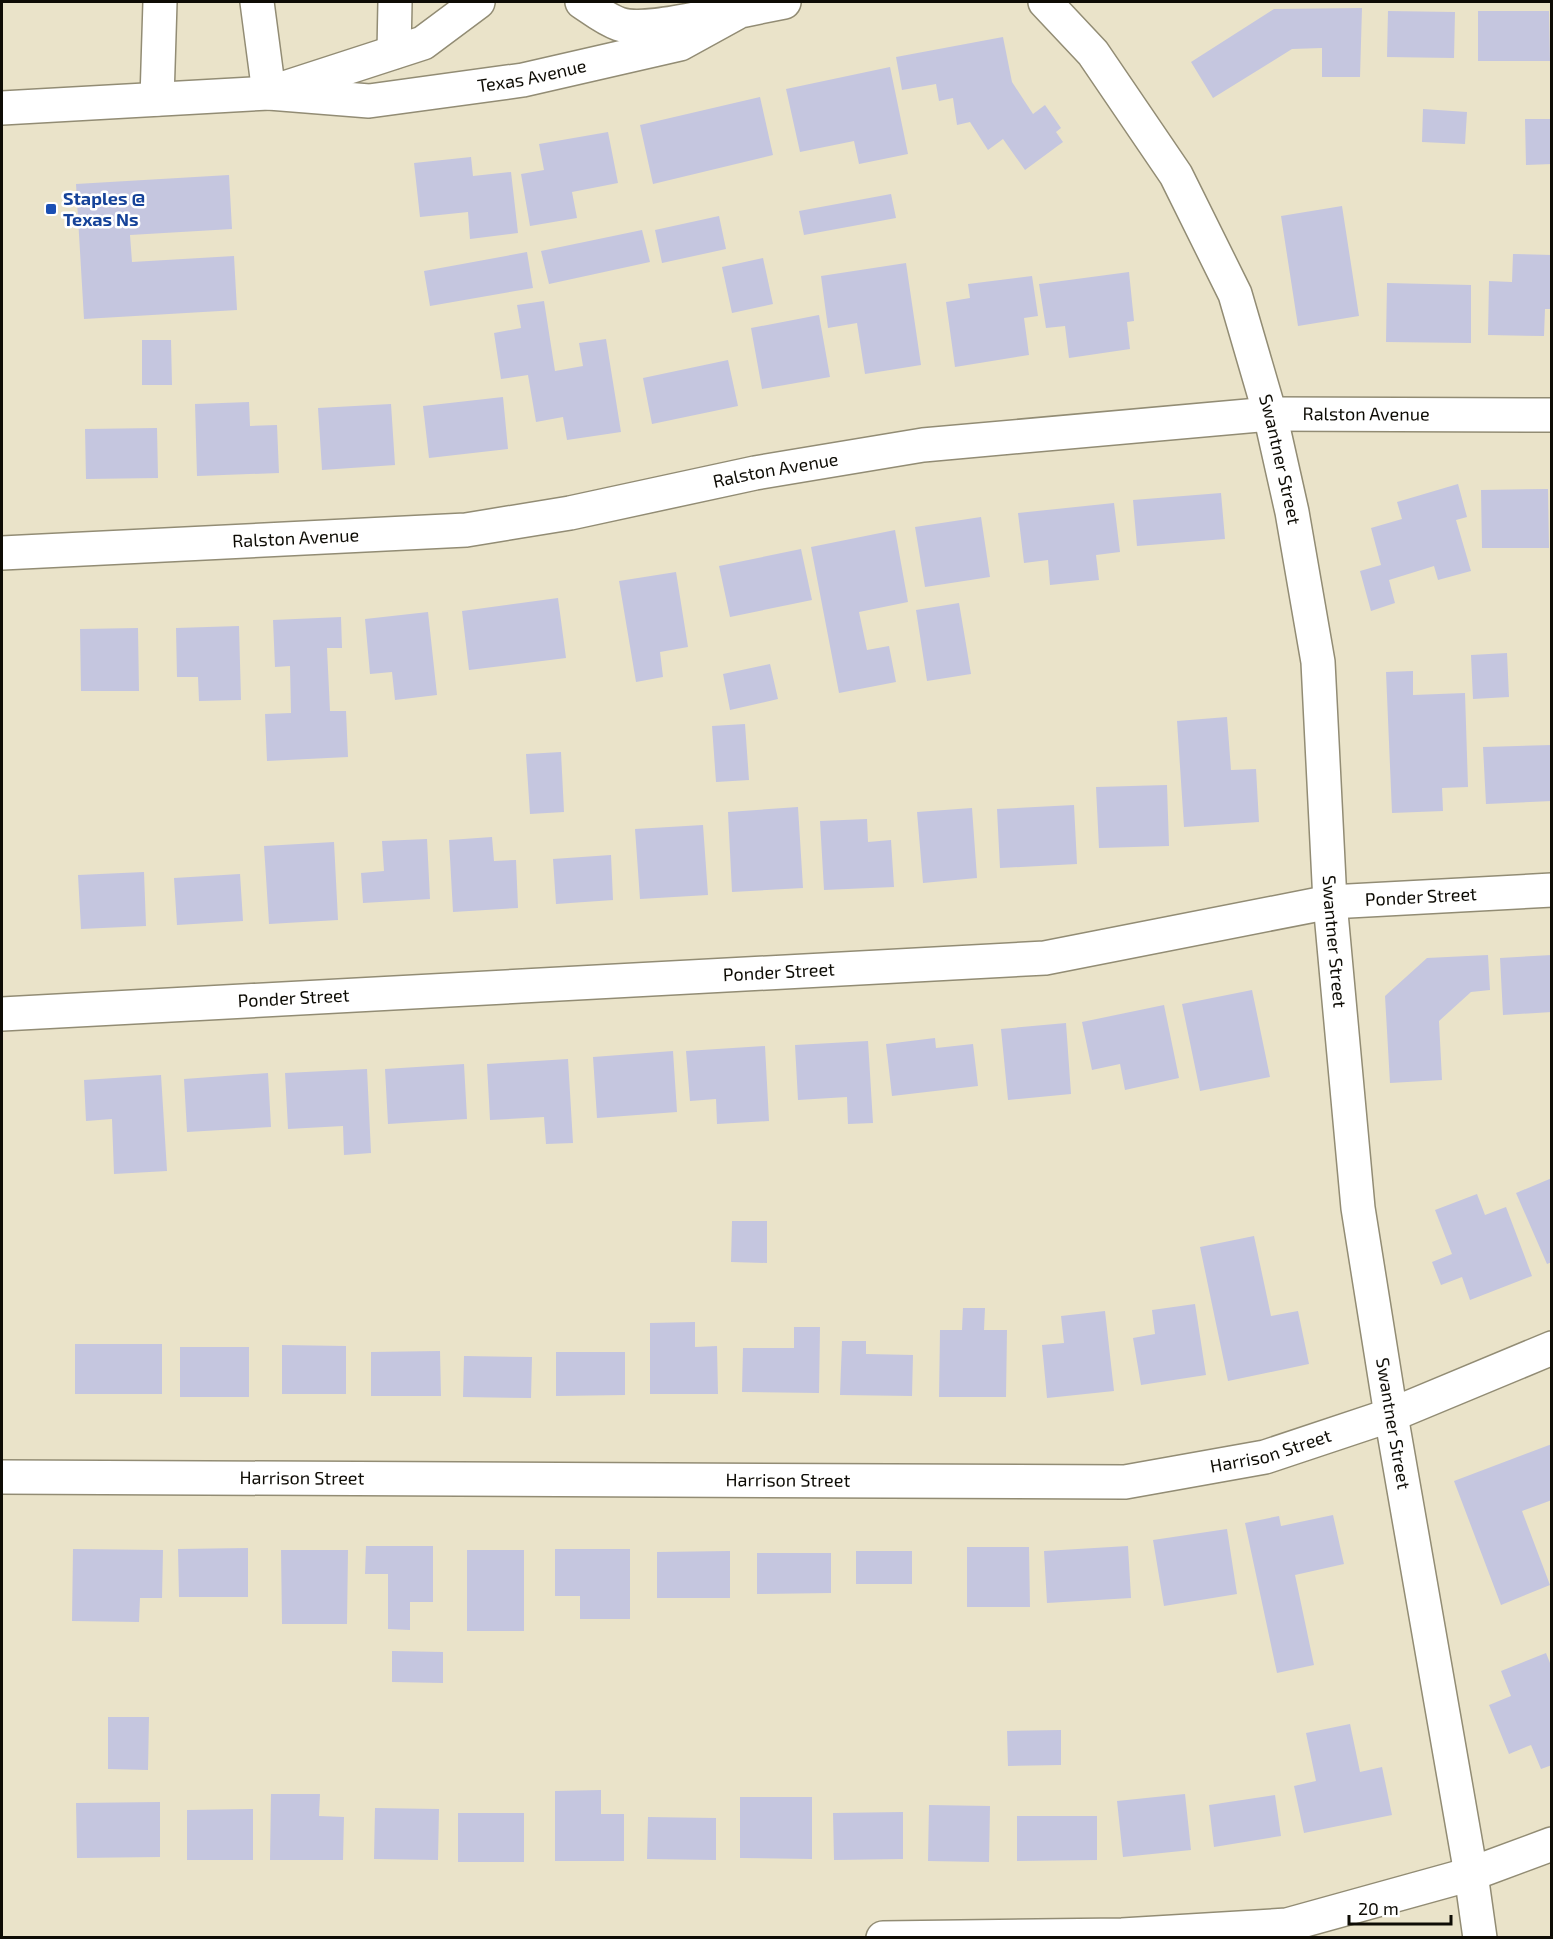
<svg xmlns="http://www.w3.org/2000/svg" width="1553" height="1939" font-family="'Exo 2',sans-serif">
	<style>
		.building { fill: #c5c6df }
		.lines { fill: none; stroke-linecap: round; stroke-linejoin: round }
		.minor-casing { stroke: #928c74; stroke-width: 36 }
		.minor { stroke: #fff; stroke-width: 33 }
		.transit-dot { fill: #1a4fb4; stroke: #fff; stroke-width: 2 }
		.labels { text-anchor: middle; stroke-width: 5; stroke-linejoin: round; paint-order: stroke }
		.street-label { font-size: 18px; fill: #0e0c05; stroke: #fff }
		.transit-label { font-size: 18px; font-weight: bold; fill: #164399; stroke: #fff; text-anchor: start }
	</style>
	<rect width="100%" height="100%" fill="#eae3c9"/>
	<path class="building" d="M 1362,8 L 1360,77 L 1322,77 L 1322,48 L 1292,49 L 1213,98 L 1191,62 L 1274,9 Z
		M 1388,11 L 1455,12 L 1454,58 L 1387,57 Z
		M 1478,11 L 1549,11 L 1550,61 L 1478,61 Z
		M 1003,37 L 1012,82 L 1033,114 L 1045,105 L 1061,128 L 1056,132 L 1063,142 L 1025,170 L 1003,139 L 988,150 L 970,122 L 957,125 L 953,98 L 939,101 L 936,84 L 902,90 L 896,57 Z
		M 890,67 L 908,154 L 859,164 L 854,141 L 800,152 L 786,89 Z
		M 760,97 L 773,155 L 653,184 L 640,125 Z
		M 1423,109 L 1467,112 L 1465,144 L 1422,142 Z
		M 1525,119 L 1552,119 L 1552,164 L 1526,165 Z
		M 608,132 L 618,183 L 572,192 L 577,218 L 530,226 L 521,174 L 544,170 L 539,144 Z
		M 471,157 L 473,176 L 511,172 L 518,233 L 470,239 L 468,212 L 420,217 L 414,163 Z
		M 229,175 L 232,229 L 130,235 L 132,262 L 234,256 L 237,310 L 84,319 L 76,184 Z
		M 891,194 L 896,218 L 804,235 L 799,211 Z
		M 1342,206 L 1359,316 L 1298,326 L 1281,216 Z
		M 719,216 L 726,249 L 662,263 L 655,230 Z
		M 642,230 L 650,262 L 549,284 L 541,251 Z
		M 527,252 L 533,288 L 430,306 L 424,271 Z
		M 1513,254 L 1552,255 L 1552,309 L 1545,309 L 1544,336 L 1488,335 L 1489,281 L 1512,282 Z
		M 763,258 L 773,304 L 732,313 L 722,267 Z
		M 906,263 L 921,365 L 865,374 L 857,323 L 828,328 L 821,276 Z
		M 1129,272 L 1134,321 L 1127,322 L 1130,349 L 1069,358 L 1065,326 L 1046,328 L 1039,284 Z
		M 1032,276 L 1038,316 L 1024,318 L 1029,355 L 955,367 L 946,302 L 970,298 L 968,284 Z
		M 1387,283 L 1471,285 L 1471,343 L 1386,342 Z
		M 544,301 L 555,371 L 583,366 L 579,343 L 606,339 L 621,432 L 567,440 L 563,417 L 536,422 L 528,375 L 501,379 L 494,333 L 521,328 L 517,305 Z
		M 819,315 L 830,377 L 762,389 L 751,328 Z
		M 142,340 L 171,340 L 172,385 L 142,385 Z
		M 728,360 L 738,406 L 652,424 L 643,378 Z
		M 503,397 L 508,449 L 429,458 L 423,406 Z
		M 249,402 L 250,426 L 277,425 L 279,473 L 197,476 L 195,404 Z
		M 391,404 L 395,465 L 322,470 L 318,408 Z
		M 157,428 L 158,478 L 86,479 L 85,429 Z
		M 1458,484 L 1467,517 L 1456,520 L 1471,571 L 1438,580 L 1434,566 L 1389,580 L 1395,603 L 1371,611 L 1360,571 L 1381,565 L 1371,528 L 1402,519 L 1397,502 Z
		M 1548,489 L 1549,548 L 1482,548 L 1481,490 Z
		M 1221,493 L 1225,539 L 1137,546 L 1133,500 Z
		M 1114,503 L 1120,552 L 1096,555 L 1099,580 L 1050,585 L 1048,560 L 1024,563 L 1018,513 Z
		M 981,517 L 990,577 L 925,587 L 915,527 Z
		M 895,530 L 908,602 L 859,612 L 867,650 L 889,646 L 896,682 L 839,693 L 811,547 Z
		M 801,549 L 812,600 L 730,617 L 719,566 Z
		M 676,572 L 688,647 L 660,652 L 663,677 L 636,682 L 619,581 Z
		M 558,598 L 566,658 L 469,670 L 462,611 Z
		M 959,603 L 971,674 L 927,681 L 916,610 Z
		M 428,612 L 437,695 L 395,700 L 392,672 L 370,674 L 365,619 Z
		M 341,617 L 342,648 L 327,648 L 330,711 L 346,711 L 348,757 L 267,761 L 265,714 L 291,713 L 290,666 L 275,667 L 273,620 Z
		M 239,626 L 241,700 L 199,701 L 198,677 L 177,677 L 176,628 Z
		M 138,628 L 139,691 L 81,691 L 80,629 Z
		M 1507,653 L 1509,697 L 1473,699 L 1471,655 Z
		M 770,664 L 778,699 L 730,710 L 723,674 Z
		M 1413,671 L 1413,695 L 1465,693 L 1468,787 L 1442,788 L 1443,811 L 1392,813 L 1386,672 Z
		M 1227,717 L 1231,770 L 1256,769 L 1259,822 L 1184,827 L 1177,721 Z
		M 745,724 L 749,780 L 716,782 L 712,726 Z
		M 1552,745 L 1552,801 L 1486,804 L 1483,747 Z
		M 561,752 L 564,812 L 530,814 L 526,754 Z
		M 1167,785 L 1169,846 L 1099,848 L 1096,787 Z
		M 1074,805 L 1077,864 L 1000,868 L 997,809 Z
		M 798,807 L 803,888 L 732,892 L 728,812 Z
		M 972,808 L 977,878 L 923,883 L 917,812 Z
		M 867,819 L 868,842 L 891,840 L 894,887 L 824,890 L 820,821 Z
		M 703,825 L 708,895 L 640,899 L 635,829 Z
		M 492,837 L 494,861 L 516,860 L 518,908 L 453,912 L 449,840 Z
		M 427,839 L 430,899 L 363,903 L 361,873 L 384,871 L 382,841 Z
		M 334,842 L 338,920 L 269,924 L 264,846 Z
		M 611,855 L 613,900 L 556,904 L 553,859 Z
		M 144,872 L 146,926 L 81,929 L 78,875 Z
		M 240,874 L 243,921 L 177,925 L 174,878 Z
		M 1488,955 L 1490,990 L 1471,992 L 1439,1021 L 1442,1080 L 1390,1083 L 1385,996 L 1427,958 Z
		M 1552,955 L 1552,1012 L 1503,1015 L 1500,958 Z
		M 1252,990 L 1270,1077 L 1200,1091 L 1182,1004 Z
		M 1164,1005 L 1179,1078 L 1125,1090 L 1120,1064 L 1092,1070 L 1082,1022 Z
		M 1066,1023 L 1071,1094 L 1008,1100 L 1001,1029 Z
		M 935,1038 L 936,1048 L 973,1044 L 978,1086 L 892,1096 L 886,1044 Z
		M 868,1041 L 873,1123 L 848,1124 L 847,1097 L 798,1100 L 795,1045 Z
		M 765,1046 L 769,1121 L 717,1124 L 716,1099 L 690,1101 L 686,1051 Z
		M 673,1051 L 677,1112 L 597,1118 L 593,1057 Z
		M 568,1059 L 573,1143 L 546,1144 L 544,1117 L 490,1120 L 487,1064 Z
		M 464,1064 L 467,1119 L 388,1124 L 385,1069 Z
		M 367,1069 L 371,1153 L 344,1155 L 343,1126 L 288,1129 L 285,1073 Z
		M 268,1073 L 271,1127 L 187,1132 L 184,1079 Z
		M 161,1075 L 167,1171 L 114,1174 L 112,1119 L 86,1121 L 84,1080 Z
		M 1552,1178 L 1552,1262 L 1547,1264 L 1516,1193 Z
		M 1477,1194 L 1485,1215 L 1506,1207 L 1532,1276 L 1470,1300 L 1462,1277 L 1441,1285 L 1432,1262 L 1452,1254 L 1435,1210 Z
		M 732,1221 L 767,1221 L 767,1263 L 731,1262 Z
		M 1254,1236 L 1271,1316 L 1298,1311 L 1309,1364 L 1228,1381 L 1200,1247 Z
		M 1195,1304 L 1206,1375 L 1141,1385 L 1133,1338 L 1155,1334 L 1152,1310 Z
		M 963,1308 L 985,1308 L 984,1330 L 1007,1330 L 1006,1397 L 939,1397 L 940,1330 L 962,1330 Z
		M 1105,1311 L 1114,1391 L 1047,1398 L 1042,1345 L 1064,1343 L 1061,1316 Z
		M 695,1322 L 695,1347 L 717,1346 L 718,1394 L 650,1394 L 650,1323 Z
		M 794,1327 L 820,1327 L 819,1393 L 742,1392 L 743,1348 L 794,1348 Z
		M 842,1341 L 866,1341 L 866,1354 L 913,1355 L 912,1396 L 840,1395 Z
		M 75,1344 L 162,1344 L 162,1394 L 75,1394 Z
		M 282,1345 L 346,1346 L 346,1394 L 282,1394 Z
		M 180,1347 L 249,1347 L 249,1397 L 180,1397 Z
		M 440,1351 L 441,1396 L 371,1396 L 371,1352 Z
		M 556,1352 L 625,1352 L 625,1395 L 556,1396 Z
		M 464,1356 L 532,1357 L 531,1398 L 463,1397 Z
		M 1552,1444 L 1552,1500 L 1522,1511 L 1550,1585 L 1501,1605 L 1454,1481 Z
		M 1333,1515 L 1344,1564 L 1295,1575 L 1314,1665 L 1277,1673 L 1245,1523 L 1279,1516 L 1281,1526 Z
		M 1227,1529 L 1237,1594 L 1164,1606 L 1153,1540 Z
		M 366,1546 L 433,1546 L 433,1602 L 410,1602 L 410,1630 L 388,1629 L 388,1574 L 365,1574 Z
		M 1128,1546 L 1131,1598 L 1047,1603 L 1044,1551 Z
		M 967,1547 L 1029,1547 L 1030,1607 L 967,1607 Z
		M 248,1548 L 248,1597 L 179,1597 L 178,1549 Z
		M 73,1549 L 163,1550 L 162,1598 L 140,1598 L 139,1622 L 72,1621 Z
		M 555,1549 L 630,1549 L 630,1619 L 580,1619 L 580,1596 L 555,1596 Z
		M 281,1550 L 348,1550 L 347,1624 L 282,1624 Z
		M 467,1550 L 524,1550 L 524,1631 L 467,1631 Z
		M 730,1551 L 730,1598 L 657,1598 L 657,1552 Z
		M 856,1551 L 912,1551 L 912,1584 L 856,1584 Z
		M 757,1553 L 831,1553 L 831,1593 L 757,1594 Z
		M 392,1651 L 443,1652 L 443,1683 L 392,1682 Z
		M 1546,1653 L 1552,1668 L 1552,1765 L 1541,1769 L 1531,1745 L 1509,1754 L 1489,1705 L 1511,1696 L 1501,1671 Z
		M 108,1717 L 149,1717 L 148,1770 L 108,1769 Z
		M 1350,1724 L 1360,1772 L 1382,1767 L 1392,1815 L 1304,1833 L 1294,1786 L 1316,1781 L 1306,1733 Z
		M 1061,1730 L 1061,1765 L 1008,1766 L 1007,1731 Z
		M 601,1790 L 601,1814 L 624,1814 L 624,1861 L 555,1861 L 555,1791 Z
		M 271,1794 L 320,1794 L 319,1816 L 344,1817 L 343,1860 L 270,1860 Z
		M 1185,1794 L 1191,1850 L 1123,1857 L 1117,1801 Z
		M 1275,1795 L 1281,1836 L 1214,1847 L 1209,1805 Z
		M 740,1797 L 812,1797 L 812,1859 L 740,1858 Z
		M 160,1802 L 160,1857 L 77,1858 L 76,1803 Z
		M 929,1805 L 990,1806 L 989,1862 L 928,1861 Z
		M 375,1808 L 439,1809 L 438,1860 L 374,1859 Z
		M 253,1809 L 253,1860 L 187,1860 L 187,1810 Z
		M 903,1812 L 903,1859 L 834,1860 L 833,1813 Z
		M 458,1813 L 524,1813 L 524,1862 L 458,1862 Z
		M 1017,1816 L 1097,1816 L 1097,1860 L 1017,1861 Z
		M 648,1817 L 716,1818 L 716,1860 L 647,1859 Z"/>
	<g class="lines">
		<defs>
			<g id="minor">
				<path id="s1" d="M 257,2 L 269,93 L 369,101 L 523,80 L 680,44 L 740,11 L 784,2"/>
				<path d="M 582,2 C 594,10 605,19 619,24 C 641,32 693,19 717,15"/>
				<path id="s2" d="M 1045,2 L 1093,53 L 1176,175 L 1235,294 L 1270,414 L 1292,512 L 1318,662 L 1330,902 L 1358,1208 L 1391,1415 L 1471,1874 L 1480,1938"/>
				<path d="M 394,52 L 395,2"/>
				<path d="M 157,99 L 160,2"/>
				<path d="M 2,108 L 269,93 L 423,43 L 478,2"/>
				<path id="s3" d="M 2,553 L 466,530 L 570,513 L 755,473 L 923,445 L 1270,414 L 1552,415"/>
				<path id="s4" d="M 2,1014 L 1045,958 L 1330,902 L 1552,890"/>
				<path id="s5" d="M 2,1477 L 1125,1482 L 1265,1457 L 1391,1415 L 1552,1348"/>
				<path d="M 883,1938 L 1122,1935 L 1287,1925 L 1471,1874 L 1552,1844"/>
			</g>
		</defs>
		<use href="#minor" class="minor-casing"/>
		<use href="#minor" class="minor"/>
	</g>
	<rect class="transit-dot" x="45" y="203" width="12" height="12" rx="3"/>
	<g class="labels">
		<g class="street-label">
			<text dy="6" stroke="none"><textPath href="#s1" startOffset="357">Texas Avenue</textPath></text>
			<text dy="6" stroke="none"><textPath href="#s3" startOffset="1374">Ralston Avenue</textPath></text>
			<text dy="6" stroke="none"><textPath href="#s2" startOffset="522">Swantner Street</textPath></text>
			<text dy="6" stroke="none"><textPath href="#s3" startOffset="780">Ralston Avenue</textPath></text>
			<text dy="6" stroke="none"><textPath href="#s3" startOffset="294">Ralston Avenue</textPath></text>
			<text dy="6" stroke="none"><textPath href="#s4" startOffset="1426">Ponder Street</textPath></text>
			<text dy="6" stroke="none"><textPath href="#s2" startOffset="1008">Swantner Street</textPath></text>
			<text dy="6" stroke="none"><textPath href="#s4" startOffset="778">Ponder Street</textPath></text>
			<text dy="6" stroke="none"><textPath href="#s4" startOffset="292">Ponder Street</textPath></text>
			<text dy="6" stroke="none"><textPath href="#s2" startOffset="1494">Swantner Street</textPath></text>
			<text dy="6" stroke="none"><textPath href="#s5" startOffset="1272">Harrison Street</textPath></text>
			<text dy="6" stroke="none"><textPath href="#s5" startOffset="300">Harrison Street</textPath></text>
			<text dy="6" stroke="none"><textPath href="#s5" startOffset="786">Harrison Street</textPath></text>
		</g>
		<g class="transit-label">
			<text x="63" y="205">Staples @<tspan x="63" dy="21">Texas Ns</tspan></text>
		</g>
	</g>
	<rect width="1553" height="1939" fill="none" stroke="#0e0c05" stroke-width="6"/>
	<path d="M1349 1915v9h102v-9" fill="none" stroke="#0e0c05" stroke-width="3"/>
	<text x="1358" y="1915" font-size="18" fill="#0e0c05" stroke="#ffffff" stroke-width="4.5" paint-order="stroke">20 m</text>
</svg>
